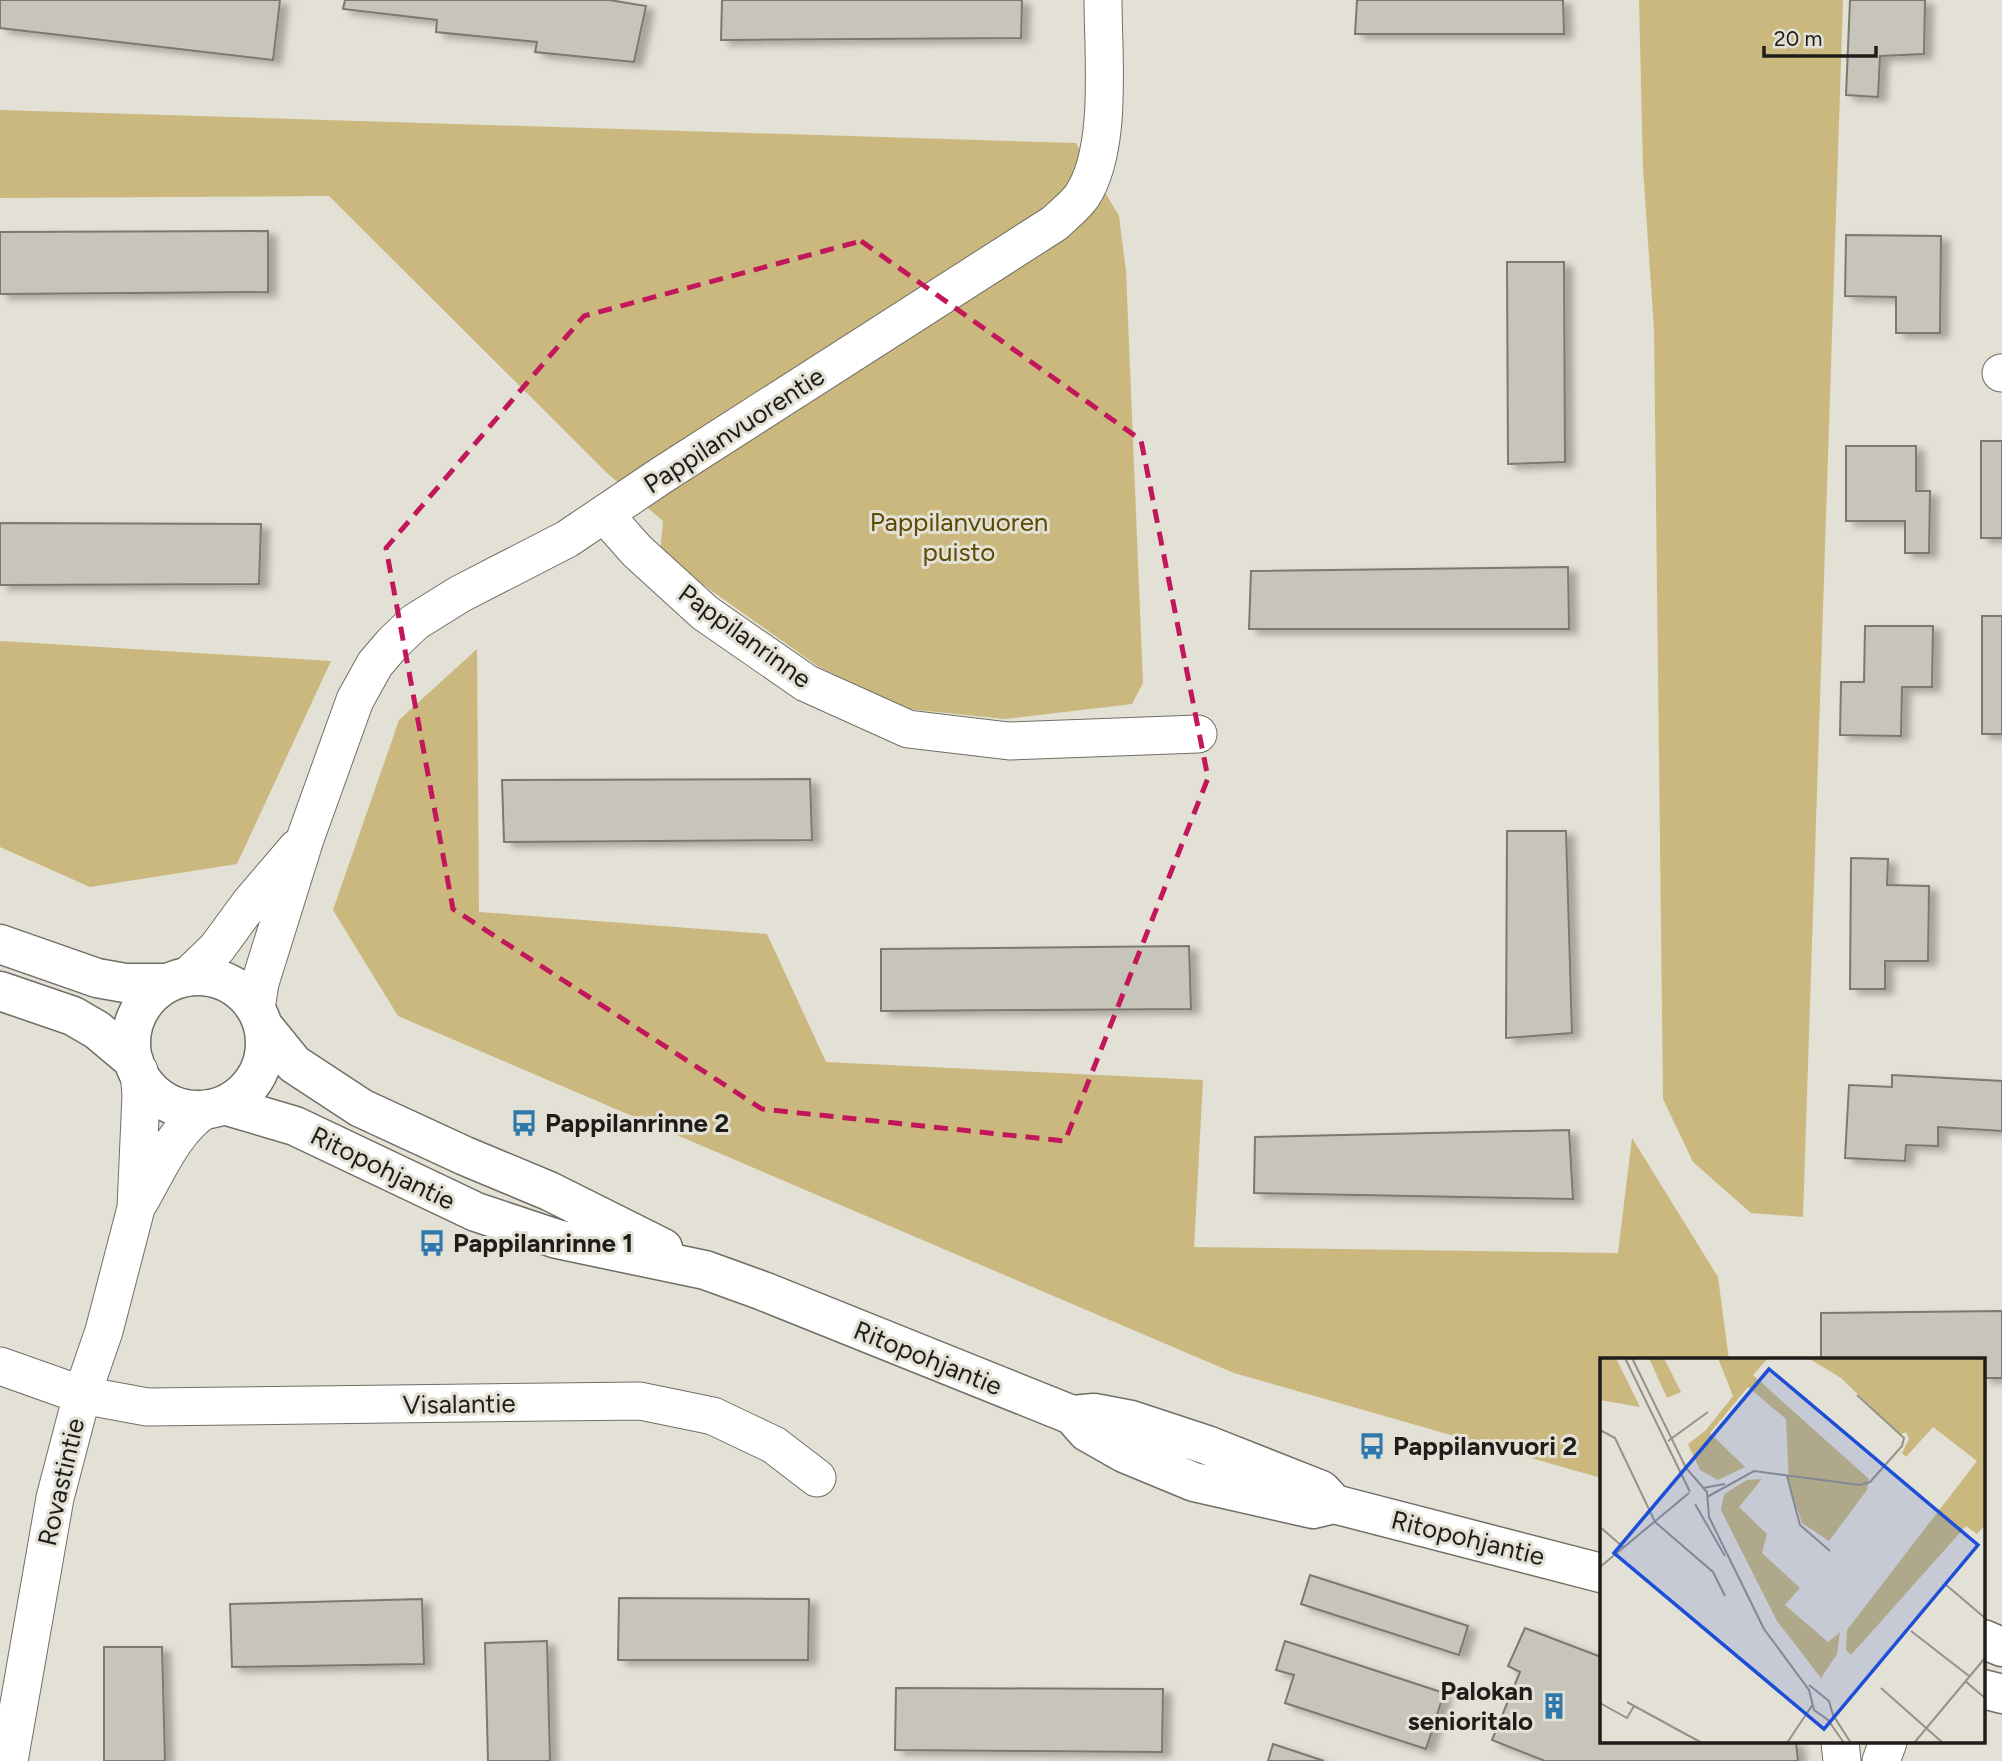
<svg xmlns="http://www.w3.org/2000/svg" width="2002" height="1761" font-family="Figtree,sans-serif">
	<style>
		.green { fill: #cab87e }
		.building { fill: #c7c4b9; stroke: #7c7970; stroke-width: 2; filter: url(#shadow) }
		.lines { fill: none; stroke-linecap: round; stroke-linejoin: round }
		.minor-casing { stroke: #716e65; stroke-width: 39 }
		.secondary-casing { stroke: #716e65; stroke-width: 41 }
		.minor { stroke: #fff; stroke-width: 37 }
		.secondary { stroke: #fff; stroke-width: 38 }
		.marked { fill: none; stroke: #c2185b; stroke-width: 5; stroke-dasharray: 14 9; stroke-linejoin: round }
		.labels { text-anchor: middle; stroke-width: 6; stroke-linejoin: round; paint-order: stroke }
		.street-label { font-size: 26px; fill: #1e1d19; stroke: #e3e0d5 }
		.park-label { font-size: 26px; fill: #5c4a01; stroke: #e3e0d5 }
		.poi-label { font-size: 26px; font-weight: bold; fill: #1e1d19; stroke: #e3e0d5; text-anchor: start }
		.inset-road { fill: none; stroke: #94928a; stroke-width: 2 }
		.view { fill: #1d4ed8; fill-opacity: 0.15; stroke: #1d4ed8; stroke-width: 3.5 }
		.inset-edge { fill: none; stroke: #1e1d19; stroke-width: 3.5 }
	</style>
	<defs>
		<filter id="shadow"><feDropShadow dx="8" dy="4.5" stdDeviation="3.5" flood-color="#0004"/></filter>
	</defs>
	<rect width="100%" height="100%" fill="#e3e0d5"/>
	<path class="green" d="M 1639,0 L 1843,0 L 1803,1217 L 1751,1213 L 1693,1162 L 1663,1099 L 1654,329 L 1643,168 Z
		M 0,110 L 1076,143 L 1119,216 L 1126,271 L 1143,683 L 1132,704 L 1005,719 L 908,709 L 819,667 L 660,554 L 663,521 L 607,473 L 329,196 L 0,198 Z
		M 0,641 L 331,661 L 237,864 L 90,887 L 0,847 Z
		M 477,649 L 479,912 L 767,934 L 826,1062 L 1203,1080 L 1194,1247 L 1618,1253 L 1632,1138 L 1718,1277 L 1729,1360 L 1601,1360 L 1601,1478 L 1234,1373 L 398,1016 L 333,910 L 399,720 Z"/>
	<path class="building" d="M 0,0 L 280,0 L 273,60 L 0,28 Z
		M 345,0 L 609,0 L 646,6 L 634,62 L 535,52 L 537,42 L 436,32 L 437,20 L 343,9 Z
		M 722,0 L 1022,0 L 1021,38 L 721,40 Z
		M 1357,0 L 1563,0 L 1564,34 L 1355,34 Z
		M 1850,0 L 1925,0 L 1924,54 L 1880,56 L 1878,97 L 1846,95 Z
		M 268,231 L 268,292 L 0,294 L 0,232 Z
		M 1846,235 L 1941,236 L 1940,333 L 1896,333 L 1896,297 L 1845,296 Z
		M 1507,262 L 1564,262 L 1565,462 L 1508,464 Z
		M 1981,441 L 2002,441 L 2002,538 L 1981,538 Z
		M 1846,446 L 1916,446 L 1916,491 L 1930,491 L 1929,553 L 1905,553 L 1905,521 L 1846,521 Z
		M 0,523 L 261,524 L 259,584 L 0,585 Z
		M 1568,567 L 1569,629 L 1249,629 L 1251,571 Z
		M 1982,616 L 2002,616 L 2002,734 L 1982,734 Z
		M 1865,626 L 1933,626 L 1932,687 L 1902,687 L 1901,736 L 1840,735 L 1841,682 L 1864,682 Z
		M 810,779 L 812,840 L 504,842 L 502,780 Z
		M 1507,831 L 1566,831 L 1572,1033 L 1506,1038 Z
		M 1851,858 L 1888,859 L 1887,885 L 1929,886 L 1928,961 L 1885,961 L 1885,989 L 1850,989 Z
		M 1189,946 L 1191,1009 L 881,1011 L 881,949 Z
		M 1892,1075 L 2002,1081 L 2002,1131 L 1938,1127 L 1938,1146 L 1906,1145 L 1905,1161 L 1845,1158 L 1849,1085 L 1892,1087 Z
		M 1569,1130 L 1573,1199 L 1254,1193 L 1255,1137 Z
		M 2002,1311 L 2002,1378 L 1983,1378 L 1983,1360 L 1821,1360 L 1821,1313 Z
		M 1310,1575 L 1468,1626 L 1459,1655 L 1301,1604 Z
		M 619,1598 L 809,1599 L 808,1660 L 618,1660 Z
		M 422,1599 L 424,1664 L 232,1667 L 230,1604 Z
		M 1525,1628 L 1601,1657 L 1601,1742 L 1796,1742 L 1798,1761 L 1545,1761 L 1492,1740 L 1520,1672 L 1508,1666 Z
		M 547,1641 L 550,1761 L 488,1761 L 485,1643 Z
		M 1285,1641 L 1444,1693 L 1426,1749 L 1285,1703 L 1294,1675 L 1276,1670 Z
		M 104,1647 L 162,1647 L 165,1761 L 104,1761 Z
		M 896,1688 L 1163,1689 L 1162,1752 L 895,1750 Z
		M 1273,1744 L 1324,1761 L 1268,1761 Z"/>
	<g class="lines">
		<defs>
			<path id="minor" d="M 2001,373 L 2002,373
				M 605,515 L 637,551 L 705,613 L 806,683 L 908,729 L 1009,741 L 1198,734
				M 187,977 L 217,948 L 250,903 L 297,848
				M 256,1008 L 260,983 L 305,839 L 355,700 L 375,664 L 393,643 L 415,622 L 460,594 L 567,539 L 662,475 L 1055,223 C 1063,215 1075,206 1082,196 C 1113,149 1103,56 1103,0
				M 140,1201 C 159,1168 174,1130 206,1109
				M 0,1366 L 82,1395 L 147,1407 L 640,1401 L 713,1416 L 774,1445 L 817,1478
				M 1840,1742 L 1842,1761
				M 9,1761 L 55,1498 L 82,1395 L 104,1331 L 136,1208 L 141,1095 L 139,1071
				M 1881,1761 L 1888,1742"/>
			<path id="secondary" d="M 0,944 L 97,978 L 125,983 L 165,983
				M131 1043a67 67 0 1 1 134 0a67 67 0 1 1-134 0Z
				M 0,991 L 73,1016 L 97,1030 L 134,1061
				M 264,1027 L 294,1064 L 361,1108 L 465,1156 L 549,1191 L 663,1248
				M 224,1105 L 295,1126 L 476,1212 L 557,1239 L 705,1270 L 763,1291 L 1072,1415 L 1087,1432 L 1124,1453 L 1194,1482 L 1313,1509 L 1334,1504 L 1601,1573
				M 1072,1415 L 1094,1413 L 1131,1420 L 1207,1445 L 1321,1490 L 1334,1504
				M 1983,1639 L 2002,1647
				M 1983,1689 L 2002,1694"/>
		</defs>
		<use href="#minor" class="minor-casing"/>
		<use href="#secondary" class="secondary-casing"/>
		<use href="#minor" class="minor"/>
		<use href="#secondary" class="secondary"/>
	</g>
	<path class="marked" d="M 861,241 L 1141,440 L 1208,778 L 1065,1141 L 762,1109 L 453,909 L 386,548 L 584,316 Z"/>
	<defs>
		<symbol id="bus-bare" viewBox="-9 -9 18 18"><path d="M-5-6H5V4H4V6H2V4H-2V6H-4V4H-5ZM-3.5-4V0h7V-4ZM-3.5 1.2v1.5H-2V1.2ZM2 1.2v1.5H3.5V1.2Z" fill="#2e78ac" stroke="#e3e0d5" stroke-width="2.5" paint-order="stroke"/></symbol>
		<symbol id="building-bare" viewBox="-9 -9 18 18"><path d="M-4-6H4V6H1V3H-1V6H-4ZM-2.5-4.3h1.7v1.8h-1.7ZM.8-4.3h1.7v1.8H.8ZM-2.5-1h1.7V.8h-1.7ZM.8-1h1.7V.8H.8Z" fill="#2e78ac" stroke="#e3e0d5" stroke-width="2.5" paint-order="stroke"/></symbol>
	</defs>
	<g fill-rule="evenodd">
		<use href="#bus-bare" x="505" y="1104" width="38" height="38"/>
		<use href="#bus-bare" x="413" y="1224" width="38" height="38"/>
		<use href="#bus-bare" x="1353" y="1427" width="38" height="38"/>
		<use href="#building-bare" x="1535" y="1687" width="38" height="38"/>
	</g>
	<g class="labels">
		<g class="street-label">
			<text transform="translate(734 430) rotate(-33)" y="9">Pappilanvuorentie</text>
			<text transform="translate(745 636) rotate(36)" y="9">Pappilanrinne</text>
			<text transform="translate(383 1168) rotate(26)" y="9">Ritopohjantie</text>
			<text transform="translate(928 1358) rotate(22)" y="9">Ritopohjantie</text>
			<text transform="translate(459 1404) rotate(-1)" y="9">Visalantie</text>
			<text transform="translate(61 1482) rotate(-77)" y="9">Rovastintie</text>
			<text transform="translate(1468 1538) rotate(14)" y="9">Ritopohjantie</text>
		</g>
		<g class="park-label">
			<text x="959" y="531">Pappilanvuoren<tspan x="959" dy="30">puisto</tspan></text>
		</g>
		<g class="poi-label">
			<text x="545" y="1132">Pappilanrinne 2</text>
			<text x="453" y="1252">Pappilanrinne 1</text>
			<text x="1393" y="1455">Pappilanvuori 2</text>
			<text x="1533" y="1700" text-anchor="end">Palokan<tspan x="1533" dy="30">senioritalo</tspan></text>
		</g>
	</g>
	<g transform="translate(1600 1358)">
		<rect width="385" height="385" fill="#e3e0d5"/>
		<path d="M 0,0 L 16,0 L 40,49 L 0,42 ZM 49,0 L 64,0 L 81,34 L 67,40 ZM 118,0 L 168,0 L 153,17 L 269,121 L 267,132 L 229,183 L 202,165 L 189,127 L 186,61 L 148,29 L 110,75 L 145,109 L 118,122 L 100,112 L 88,86 L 106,72 L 133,38 ZM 208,0 L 385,0 L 385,167 L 377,176 L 366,168 L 251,297 L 246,292 L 247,272 L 377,103 L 333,69 L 306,99 L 302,95 L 309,81 L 306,74 L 300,77 L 241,20 ZM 162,121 L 139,149 L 167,176 L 162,195 L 200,230 L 185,247 L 228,284 L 240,274 L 237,296 L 221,320 L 177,263 L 121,152 L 124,136 L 147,122 Z" fill="#cab87e"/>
		<path class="inset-road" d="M 25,0 L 90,134M 32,0 L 86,110 L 107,134 L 109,159 L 164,271 L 209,332 L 214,352 L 228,362 L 244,385M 0,72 L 15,80 L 55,164 L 113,214 L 125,238M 68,83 L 108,54M 187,118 L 200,167 L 230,193M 103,130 L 125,126M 107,139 L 154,113 L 260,127 L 270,124 L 302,88 L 304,80 L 257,37M 95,146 L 125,198M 0,169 L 23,189M 0,209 L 89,135M 345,226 L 385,260M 311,273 L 369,318M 365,323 L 385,340M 209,327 L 229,343 L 233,357 L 251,385M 281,330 L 343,385M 27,344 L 102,385M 0,345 L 27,360 L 34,348M 187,385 L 213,346M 314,385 L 385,300"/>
		<path class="view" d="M 169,11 L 378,187 L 224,371 L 14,195 Z"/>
		<rect width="385" height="385" class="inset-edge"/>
	</g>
	<path d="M1764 46v10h112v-10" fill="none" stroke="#1e1d19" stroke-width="3.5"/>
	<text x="1774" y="46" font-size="21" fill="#1e1d19" stroke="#e3e0d5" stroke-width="5" paint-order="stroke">20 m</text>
</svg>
